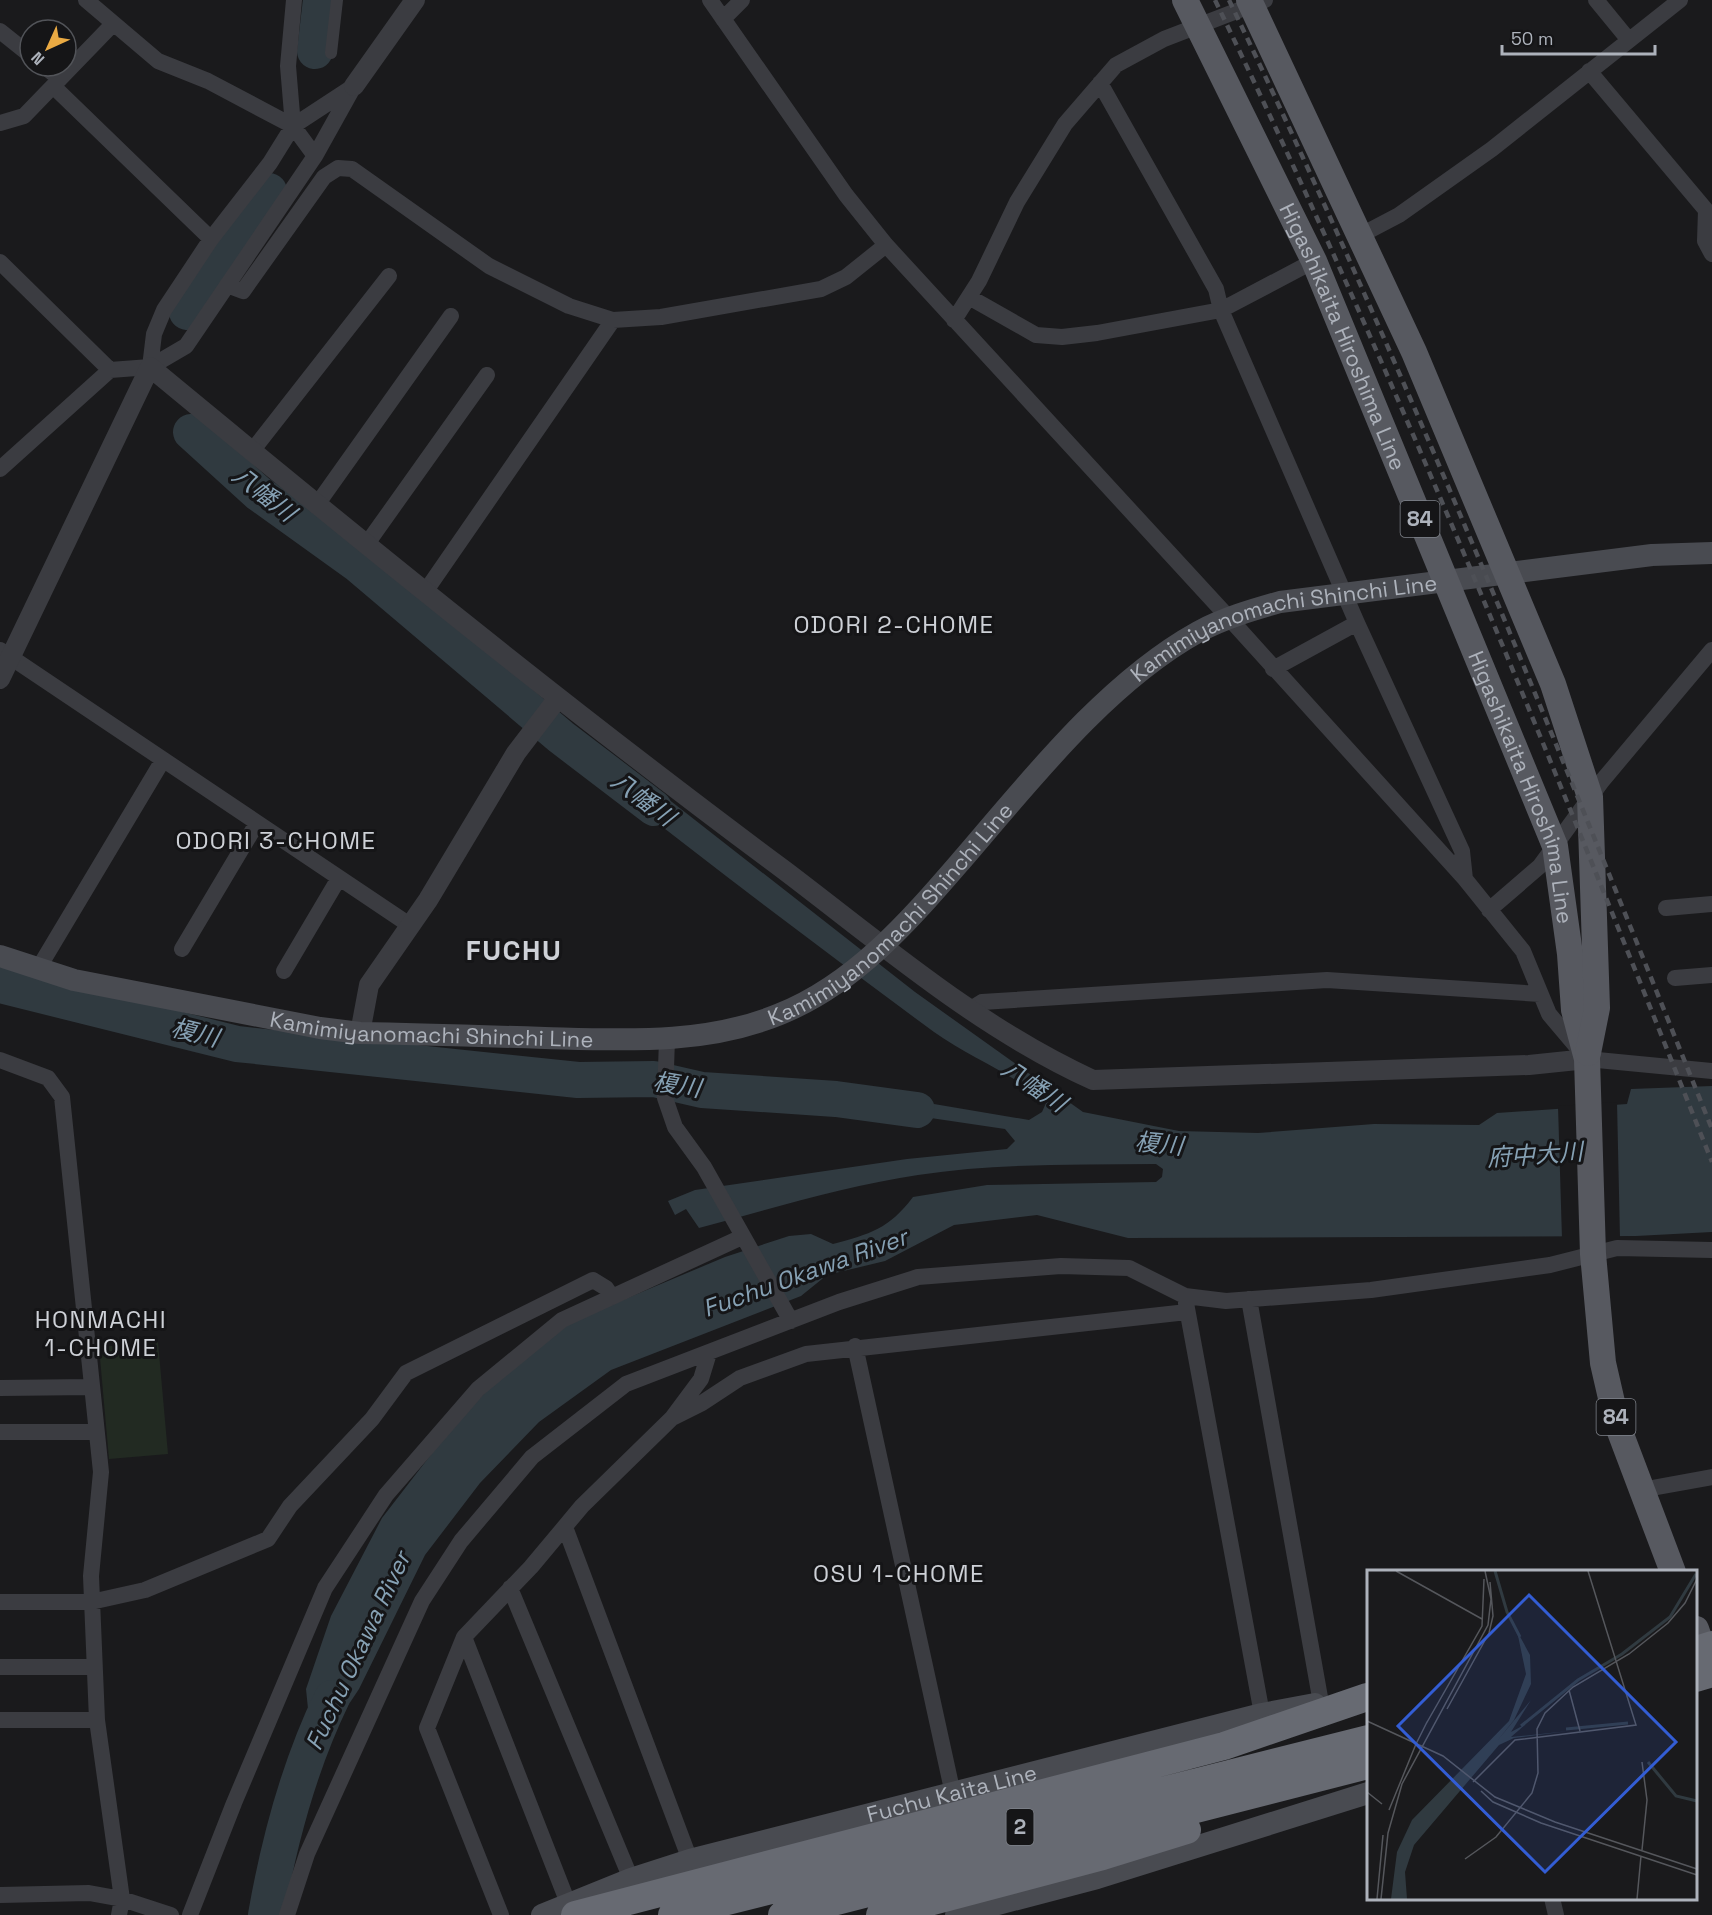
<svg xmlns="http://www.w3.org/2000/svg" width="1712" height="1915" font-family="'Space Grotesk','Noto Sans JP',sans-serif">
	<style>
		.green { fill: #222a22 }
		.water { fill: #303a40 }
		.pier { fill: #1a1a1c }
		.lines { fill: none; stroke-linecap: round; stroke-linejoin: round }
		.river { stroke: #303a40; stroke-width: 36 }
		.pedestrian { stroke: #3b3c41; stroke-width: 12 }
		.minor { stroke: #3b3c41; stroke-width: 16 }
		.tertiary { stroke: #3b3c41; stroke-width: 20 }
		.secondary { stroke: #494b51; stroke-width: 22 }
		.primary { stroke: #575960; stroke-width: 26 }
		.motorway { stroke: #676a72; stroke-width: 28 }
		.rail { stroke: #4e5056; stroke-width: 4.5; stroke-dasharray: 8 6; stroke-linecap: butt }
		.labels { text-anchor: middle; stroke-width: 6; stroke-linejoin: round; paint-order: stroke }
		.shield { fill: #151517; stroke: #7f838a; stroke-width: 1.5 }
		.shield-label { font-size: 21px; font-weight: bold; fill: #adb2bb }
		.street-label { font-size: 22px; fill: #adb2bb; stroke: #151517 }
		.water-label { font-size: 24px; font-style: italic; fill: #86a1b4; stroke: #151517 }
		.neighbourhood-label { font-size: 24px; letter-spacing: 1.5px; fill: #ced1d7; stroke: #151517 }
		.district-label { font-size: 28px; font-weight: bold; letter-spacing: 1.5px; fill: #ced1d7; stroke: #151517 }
		.inset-river { fill: none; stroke: #303a40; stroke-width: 3 }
		.inset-road { fill: none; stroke: #55575c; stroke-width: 1.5 }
		.view { fill: #335dd4; fill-opacity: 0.15; stroke: #335dd4; stroke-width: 3 }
		.inset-edge { fill: none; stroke: #adb2bb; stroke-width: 3 }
	</style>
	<rect width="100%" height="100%" fill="#1a1a1c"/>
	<path class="green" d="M 158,1342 L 168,1454 L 109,1459 L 99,1347 Z"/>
	<path class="water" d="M 626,766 L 915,992 L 1083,1112 L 1179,1131 L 1258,1133 L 1374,1124 L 1479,1125 L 1497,1113 L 1627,1104 L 1631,1089 L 1712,1086 L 1712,1232 L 1636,1236 L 1128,1238 L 1037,1215 L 954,1225 L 885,1261 L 827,1275 L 801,1296 L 611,1370 L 539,1422 L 480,1483 L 425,1555 L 359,1689 L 313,1758 L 306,1689 L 331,1616 L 382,1518 L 450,1430 L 498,1379 L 568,1323 L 725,1257 L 789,1236 L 811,1234 L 833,1244 C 870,1234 889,1229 913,1197 L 987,1185 L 1156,1182 L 1162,1177 L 1163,1169 L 1156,1164 C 1076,1165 996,1163 918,1175 C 844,1186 771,1209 699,1228 L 686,1209 L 675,1215 L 668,1201 L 695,1190 L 907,1159 L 1007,1149 L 1015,1141 L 1005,1129 L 870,1109 L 869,1093 L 1029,1120 L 1042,1112 L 1046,1103 C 1014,1073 970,1058 934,1032 C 825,952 717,870 610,786 Z"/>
	<path class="pier" d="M 1617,1102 L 1620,1239 L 1562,1239 L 1558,1106 Z"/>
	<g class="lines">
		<path class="river" d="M 315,51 L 321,0
			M 187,312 L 200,286 L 269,191
			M 191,432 L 258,493 L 357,564 L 561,737 L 654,808
			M 0,985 L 237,1044 L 578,1080 L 654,1079 L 702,1090 L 836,1099 L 917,1110
			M 266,1915 C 279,1841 299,1766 332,1698"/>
		<path class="pedestrian" d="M 331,53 L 337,0"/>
		<path class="minor" d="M 86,0 L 158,61 L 208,81 L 293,126 L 315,156
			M 710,0 L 846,195 L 886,245 L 1229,618 L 1465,879 L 1523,951 L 1549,1014 L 1587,1059 L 1712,1071
			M 1596,0 L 1628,39
			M 723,19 L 742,0
			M 0,31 L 30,55
			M 44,66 L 60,79
			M 1589,71 L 1706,210 L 1705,241 L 1712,254
			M 1100,83 L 1216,289 L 1221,310 L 1357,623 L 1462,851 L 1465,879
			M 53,86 L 211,239
			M 0,123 L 24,116 L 113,24
			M 293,126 L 288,66 L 294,0
			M 1359,236 L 1399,215 L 1492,149 L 1680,0
			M 0,262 L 110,370
			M 227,285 L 243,291 L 324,177 L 338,168 L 352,169 L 489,266 L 569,306 L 613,320 L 661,317 L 821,289 L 846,277 L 886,245
			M 969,297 L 1036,335 L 1062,337 L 1097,333 L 1221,310 L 1314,261
			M 954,320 L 979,281 L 1017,202 L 1065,124 L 1116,65 L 1164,39 L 1265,0
			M 150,367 L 154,334 L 164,310 L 211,239 L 270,163 L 293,126 L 351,88
			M 252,451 L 389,276
			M 0,469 L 110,370 L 150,367 L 186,346 L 315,156 L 354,86
			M 316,506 L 451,316
			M 366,545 L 487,375
			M 425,592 L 613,320
			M 0,650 L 411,926
			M 1273,669 L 1357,623
			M 1666,908 L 1712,904
			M 1489,910 L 1540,866 L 1602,781 L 1712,650
			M 182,949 L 257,823
			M 38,969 L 163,760
			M 284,971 L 339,878
			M 1675,978 L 1712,975
			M 969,1010 L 982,1002 L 1327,980 L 1540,994
			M 667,1039 L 665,1098 L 675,1127 L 704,1167 L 791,1321
			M 0,1060 L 48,1078 L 62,1097 L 101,1472 L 91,1576 L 97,1720 L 122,1899 L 119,1915
			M 1249,1299 L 1321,1703
			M 1186,1303 L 1262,1714
			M 855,1346 L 953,1794
			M 0,1388 L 92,1387
			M 674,1417 L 702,1403 L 740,1378 L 806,1354 L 1187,1312
			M 0,1432 L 96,1432
			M 1641,1490 L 1712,1477
			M 565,1527 L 690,1860
			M 510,1588 L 631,1879
			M 0,1602 L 91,1602 L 145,1590 L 268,1539 L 290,1506 L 372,1419 L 406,1373 L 593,1280 L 606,1288 L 612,1297
			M 464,1637 L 427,1728 L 501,1915
			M 0,1667 L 94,1667
			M 0,1720 L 97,1720
			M 0,1895 L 89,1893 L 122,1899 L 171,1915
			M 1552,1898 L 1556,1915
			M 568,1903 L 464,1637 L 531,1567 L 582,1506 L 672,1418 L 701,1379 L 709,1353
			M 190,1915 L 234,1803 L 325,1588 L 386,1495 L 478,1389 L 562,1320 L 742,1237
			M 287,1915 L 307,1854 L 422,1601 L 461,1541 L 532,1457 L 626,1384 L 839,1302 L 918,1277 L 1061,1266 L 1129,1268 L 1185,1296 L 1226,1301 L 1371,1290 L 1550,1265 L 1617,1248 L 1712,1250"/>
		<path class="tertiary" d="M 354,86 L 415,0
			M 0,679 L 150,367 C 358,539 567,709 784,870 C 883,945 979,1028 1093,1080 L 1529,1065 L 1587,1059
			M 360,1033 L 369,985 L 428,900 L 516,753 L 558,698"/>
		<g class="secondary">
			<path id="s1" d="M 0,956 L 74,980 L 320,1028 L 360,1033 C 421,1034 483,1036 545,1038 C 624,1040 705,1045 780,1014 C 855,984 910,920 961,861 C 1029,782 1106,683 1198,632 C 1224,618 1252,610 1280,602 L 1652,555 L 1712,553"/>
			<path id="s2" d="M 542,1915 L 631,1879 L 690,1860 L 1262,1714 L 1315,1704"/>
			<path d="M 956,1915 L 1097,1878 L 1368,1793"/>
		</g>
		<g class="primary">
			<path id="s3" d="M 1185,0 L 1314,261 L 1555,846 L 1570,954 L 1574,1010 L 1587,1059 L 1593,1254 L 1603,1363 L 1617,1424 L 1673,1572"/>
			<path d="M 1249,0 L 1414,352 L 1553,684 L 1590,797 L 1597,1008 L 1588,1053"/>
			<path d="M 1696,1629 L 1709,1667"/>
		</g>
		<path class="motorway" d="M 1696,1650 L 1712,1645
			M 1696,1678 L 1712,1673
			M 575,1915 L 1224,1746 L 1367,1697
			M 672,1915 L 1368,1739
			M 782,1915 L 1368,1765
			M 880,1915 L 1103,1856 L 1187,1830"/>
		<path class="rail" d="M 1215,0 C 1398,379 1556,771 1712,1162
			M 1229,0 C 1406,369 1559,749 1712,1129"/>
	</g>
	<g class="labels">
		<g class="shield">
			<rect x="1400.5" y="501" width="39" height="36" rx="4.5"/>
			<rect x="1596.5" y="1399" width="39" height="36" rx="4.5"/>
			<rect x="1006.5" y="1809" width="27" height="36" rx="4.5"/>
		</g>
		<g class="shield-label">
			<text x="1420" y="526">84</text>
			<text x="1616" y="1424">84</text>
			<text x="1020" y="1834">2</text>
		</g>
		<g class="street-label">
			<text dy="8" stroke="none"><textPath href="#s3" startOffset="372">Higashikaita Hiroshima Line</textPath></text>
			<text dy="8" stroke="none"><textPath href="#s1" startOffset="1446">Kamimiyanomachi Shinchi Line</textPath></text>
			<text dy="8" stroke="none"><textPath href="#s3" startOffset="858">Higashikaita Hiroshima Line</textPath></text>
			<text dy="8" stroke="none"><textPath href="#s1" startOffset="942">Kamimiyanomachi Shinchi Line</textPath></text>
			<text dy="8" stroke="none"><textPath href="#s1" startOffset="440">Kamimiyanomachi Shinchi Line</textPath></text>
			<text dy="8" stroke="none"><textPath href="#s2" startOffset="428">Fuchu Kaita Line</textPath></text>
		</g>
		<g class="water-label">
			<text transform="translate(264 494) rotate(38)" y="8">八幡川</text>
			<text transform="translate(643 799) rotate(37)" y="8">八幡川</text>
			<text transform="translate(195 1033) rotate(14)" y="8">榎川</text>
			<text transform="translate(677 1085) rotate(9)" y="8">榎川</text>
			<text transform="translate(1034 1086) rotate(34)" y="8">八幡川</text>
			<text transform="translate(1159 1144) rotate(6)" y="8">榎川</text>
			<text transform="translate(1535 1155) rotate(-4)" y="8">府中大川</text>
			<text transform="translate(805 1273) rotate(-20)" y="8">Fuchu Okawa River</text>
			<text transform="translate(358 1651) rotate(-65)" y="8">Fuchu Okawa River</text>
		</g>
		<g class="neighbourhood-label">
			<text x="894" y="633">ODORI 2-CHOME</text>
			<text x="276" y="849">ODORI 3-CHOME</text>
			<text x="101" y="1328">HONMACHI<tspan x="101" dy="28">1-CHOME</tspan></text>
			<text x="899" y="1582">OSU 1-CHOME</text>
		</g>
		<g class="district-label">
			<text x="514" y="960">FUCHU</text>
		</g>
	</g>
	<g transform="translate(1367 1570)">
		<rect width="330" height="330" fill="#1a1a1c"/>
		<path d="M 150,61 L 163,85 L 164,114 L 147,150 L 130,171 L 164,130 L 144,162 L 159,154 L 144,167 L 202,161 L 147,168 L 132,175 L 47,275 L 38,302 L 40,329 L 24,329 L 30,282 L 45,250 L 142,151 L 159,104 Z" fill="#303a40"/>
		<path class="inset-river" d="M 128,1 L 140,42 L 153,67M 154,156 L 211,110 L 255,84 L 303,47 L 329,4M 199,159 L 261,153M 281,192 L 309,226 L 330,231"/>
		<path class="inset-road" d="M 29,1 L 115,49M 202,120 L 213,161M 80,139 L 122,63 L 126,46 L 123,12M 0,151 L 76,186 L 128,227 L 188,252 L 330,299M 59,154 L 115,56 L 117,9M 49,174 L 60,152M 106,212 L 148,170 L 269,155 L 221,1M 114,221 L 126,232 L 174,253 L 330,305M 0,222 L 15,234M 22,240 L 49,174M 275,280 L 280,230 L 275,192M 98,289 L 129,267 L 165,223 L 171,203 L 170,159 L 178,143 L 206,117 L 262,84 L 301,53 L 318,33 L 330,9M 10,329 L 16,265M 14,329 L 21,263 L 35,214 L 121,55 L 124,29 L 118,1M 270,329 L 274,286"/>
		<path class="view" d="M 162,25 L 309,172 L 178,302 L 31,156 Z"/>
		<rect width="330" height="330" class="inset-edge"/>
	</g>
	<g transform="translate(48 48) rotate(225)"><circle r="28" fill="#151517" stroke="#525459" stroke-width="1.5"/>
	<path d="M0-4.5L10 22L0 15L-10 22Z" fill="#eaaa43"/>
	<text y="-9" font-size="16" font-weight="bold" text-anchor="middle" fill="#adb2bb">N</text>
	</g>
	<path d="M1502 45v9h153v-9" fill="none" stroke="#adb2bb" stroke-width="3"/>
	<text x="1511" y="45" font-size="18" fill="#adb2bb" stroke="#151517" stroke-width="4.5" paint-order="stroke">50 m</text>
</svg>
